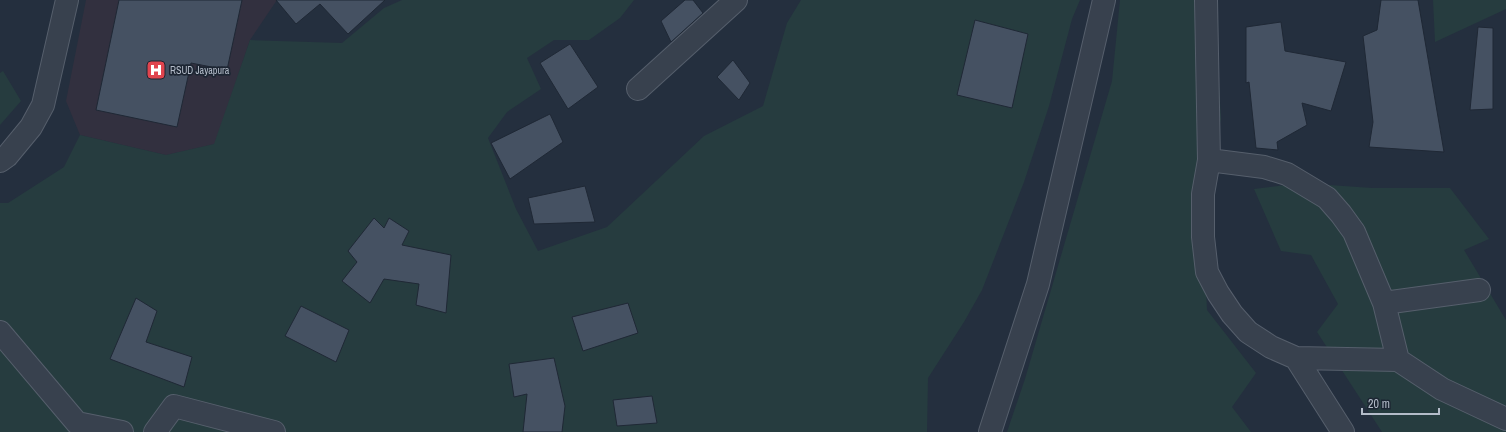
<svg xmlns="http://www.w3.org/2000/svg" width="1506" height="432" font-family="'Archivo Narrow',sans-serif">
	<style>
		.medical { fill: #32303f }
		.green { fill: #263c3f }
		.building { fill: #455162; stroke: #1f2835 }
		.lines { fill: none; stroke-linecap: round; stroke-linejoin: round }
		.minor-casing { stroke: #565f6c; stroke-width: 24 }
		.minor { stroke: #38414e; stroke-width: 22 }
		.labels { text-anchor: middle; stroke-width: 3.5; stroke-linejoin: round; paint-order: stroke }
		.poi-label { font-size: 10px; fill: #b4bcc9; stroke: #1d2633; text-anchor: start }
	</style>
	<rect width="100%" height="100%" fill="#242f3e"/>
	<path class="medical" d="M 86,0 L 277,0 L 250,40 L 215,144 L 166,155 L 80,135 L 66,101 Z"/>
	<path class="green" d="M 402,0 L 634,0 L 620,18 L 589,40 L 554,40 L 527,58 L 541,89 L 507,112 L 488,138 L 516,209 L 538,251 L 607,227 L 704,136 L 763,106 L 787,23 L 801,0 L 1080,0 L 1072,19 L 1049,106 L 1024,182 L 982,290 L 964,322 L 928,378 L 927,432 L 0,432 L 0,203 L 8,203 L 64,167 L 80,135 L 166,155 L 214,144 L 250,40 L 342,43 L 384,8 Z
		M 1120,0 L 1214,0 L 1221,119 L 1202,200 L 1207,310 L 1256,373 L 1232,407 L 1251,432 L 1007,432 L 1025,379 L 1112,81 Z
		M 1433,0 L 1506,0 L 1506,9 L 1435,42 Z
		M 3,71 L 21,101 L 0,125 L 0,73 Z
		M 1301,183 L 1372,188 L 1450,188 L 1489,239 L 1464,250 L 1506,320 L 1506,432 L 1382,432 L 1317,332 L 1338,304 L 1311,255 L 1281,251 L 1254,189 Z"/>
	<path class="building" d="M 119,0 L 242,0 L 227,70 L 191,63 L 177,127 L 96,110 Z
		M 276,0 L 385,0 L 348,34 L 320,4 L 296,24 Z
		M 685,0 L 693,0 L 703,13 L 671,42 L 661,21 Z
		M 1381,0 L 1418,0 L 1444,152 L 1369,147 L 1373,122 L 1363,36 L 1377,30 Z
		M 975,20 L 1028,34 L 1012,108 L 957,95 Z
		M 1281,22 L 1285,51 L 1346,62 L 1331,111 L 1302,103 L 1307,125 L 1277,142 L 1278,150 L 1256,148 L 1249,82 L 1246,83 L 1246,27 Z
		M 1478,27 L 1493,28 L 1493,109 L 1470,110 Z
		M 570,44 L 598,87 L 568,109 L 540,63 Z
		M 733,60 L 750,83 L 739,100 L 717,77 Z
		M 550,114 L 563,142 L 510,179 L 491,143 Z
		M 585,186 L 595,222 L 534,224 L 528,198 Z
		M 374,218 L 384,228 L 389,218 L 409,231 L 402,245 L 451,255 L 446,313 L 416,305 L 419,284 L 384,279 L 370,303 L 342,281 L 357,262 L 348,251 Z
		M 136,298 L 157,311 L 146,342 L 192,357 L 184,387 L 110,359 Z
		M 628,303 L 638,333 L 583,351 L 572,317 Z
		M 301,306 L 349,330 L 336,362 L 285,336 Z
		M 554,358 L 565,406 L 562,432 L 523,432 L 527,394 L 514,397 L 509,364 Z
		M 652,396 L 657,423 L 617,426 L 613,400 Z"/>
	<g class="lines">
		<defs>
			<path id="minor" d="M 1206,0 L 1209,160 L 1203,194 L 1203,237 L 1207,272 L 1218,293 L 1232,314 L 1248,332 L 1271,347 L 1296,358 L 1398,360
				M 638,89 L 736,0
				M 1209,160 L 1264,167 L 1287,174 L 1327,198 L 1341,214 L 1354,232 L 1384,303 L 1398,360 L 1442,389 L 1506,419
				M 0,161 L 7,156 L 31,127 L 43,105 L 67,0
				M 1384,303 L 1479,290
				M 0,332 L 77,423 L 122,432
				M 1296,358 L 1343,432
				M 155,432 L 174,406 L 274,432
				M 990,432 L 1038,284 L 1104,0"/>
		</defs>
		<use href="#minor" class="minor-casing"/>
		<use href="#minor" class="minor"/>
	</g>
	<defs>
		<symbol id="hospital-square" viewBox="-11 -11 22 22"><rect x="-9" y="-9" width="18" height="18" rx="4" fill="#e0444e" stroke="#1d2633"/><path d="M-5-5h3v3.5h4V-5h3V5h-3V1.5h-4V5h-3Z" fill="#fff"/></symbol>
	</defs>
	<g fill-rule="evenodd">
		<use href="#hospital-square" x="145" y="59" width="22" height="22"/>
	</g>
	<g class="labels">
		<g class="poi-label">
			<text x="170" y="74">RSUD Jayapura</text>
		</g>
	</g>
	<path d="M1362 408v6h77v-6" fill="none" stroke="#b4bcc9" stroke-width="2"/>
	<text x="1368" y="408" font-size="12" fill="#b4bcc9" stroke="#1d2633" stroke-width="3" paint-order="stroke">20 m</text>
</svg>
